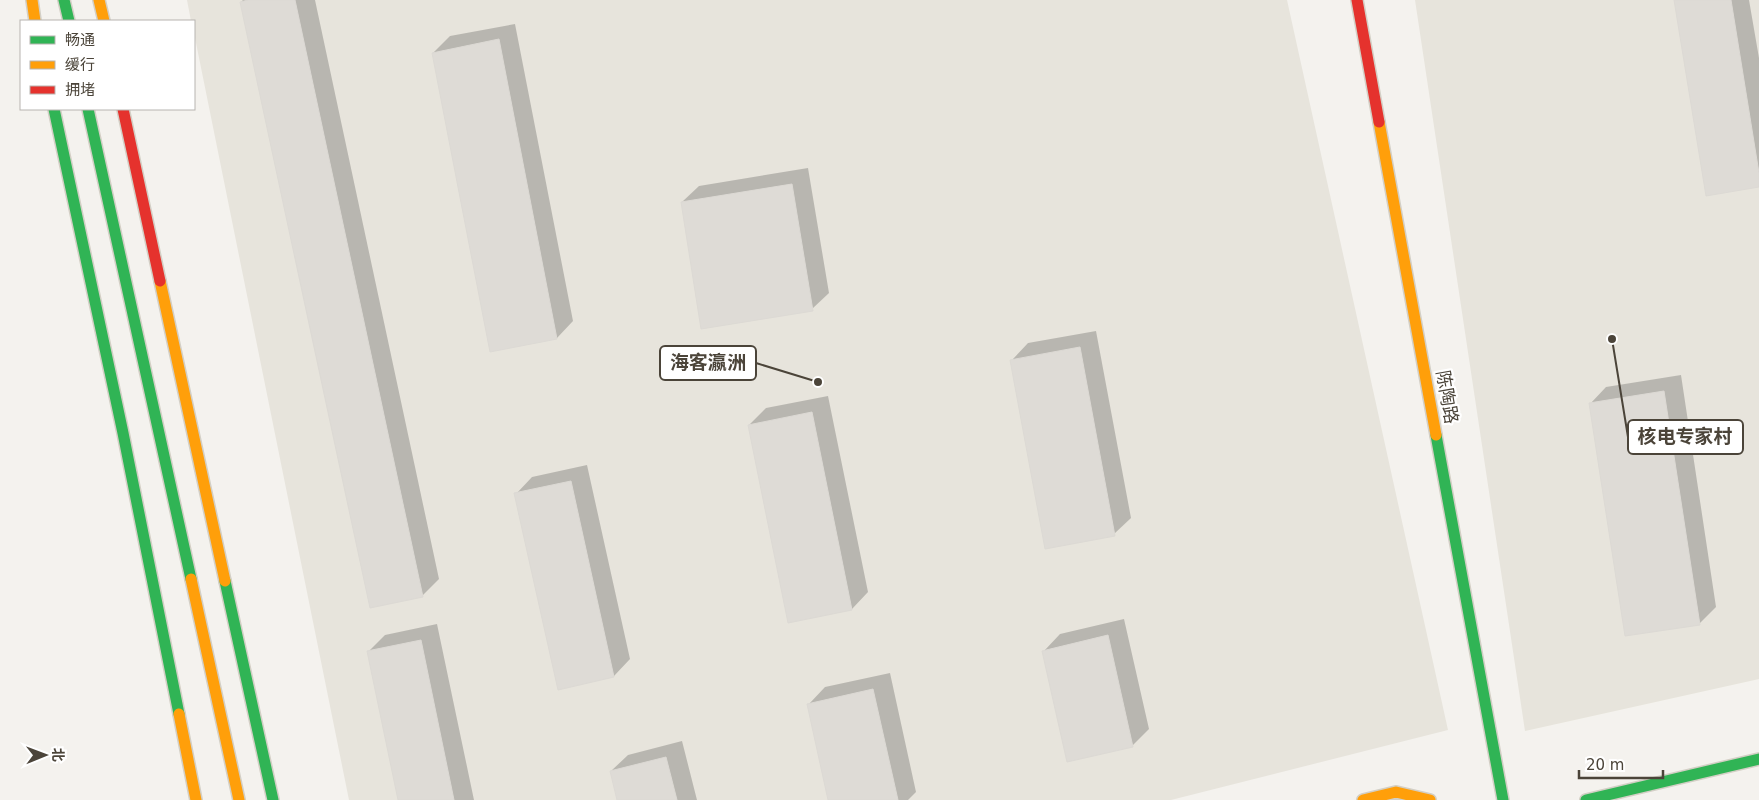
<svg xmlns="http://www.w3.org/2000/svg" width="1759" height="800" font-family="'DejaVu Sans','Noto Sans SC',sans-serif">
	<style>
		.residential { fill: #e7e4dc }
		.shadow { fill: #0003 }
		.building { fill: #dedbd6; stroke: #dcd9d4 }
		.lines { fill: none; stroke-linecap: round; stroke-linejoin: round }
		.fast-casing { stroke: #d3cfc5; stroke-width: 14 }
		.slow-casing { stroke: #d3cfc5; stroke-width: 14 }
		.jam-casing { stroke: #d3cfc5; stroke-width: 14 }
		.fast { stroke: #30b455; stroke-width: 11 }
		.slow { stroke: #ff9f0a; stroke-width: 11 }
		.jam { stroke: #e5322d; stroke-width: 11 }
		.labels { text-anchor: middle; stroke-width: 4.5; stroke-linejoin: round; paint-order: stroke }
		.street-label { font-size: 18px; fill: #4b4439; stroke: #fff }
		.leader { fill: none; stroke: #4b4439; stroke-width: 2 }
		.callout-dot { fill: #4b4439; stroke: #fff; stroke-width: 2 }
		.callout { fill: #fff; stroke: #4b4439; stroke-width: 2 }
		.callout-label { font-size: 19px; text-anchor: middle; font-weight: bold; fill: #4b4439 }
	</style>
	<rect width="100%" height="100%" fill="#f4f2ee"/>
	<path class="residential" d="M 187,0 L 1287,0 L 1448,730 L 1171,800 L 349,800 L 194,33 L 194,21 L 191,21 Z
		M 1415,0 L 1759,0 L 1759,679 L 1525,731 Z"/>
	<path class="shadow" d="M 243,0 L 315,0 L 439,579 L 422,596 L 241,2 Z
		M 1675,0 L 1749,0 L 1759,58 L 1759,186 Z
		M 515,24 L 573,321 L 557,338 L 491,351 L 433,53 L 450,36 Z
		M 808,168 L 829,293 L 812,309 L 682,202 L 699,186 Z
		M 1096,331 L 1131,518 L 1114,534 L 1012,360 L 1028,343 Z
		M 1681,375 L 1716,607 L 1700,623 L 1626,635 L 1590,404 L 1606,387 Z
		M 828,396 L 868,592 L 852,609 L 749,425 L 766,408 Z
		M 587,465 L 630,659 L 614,676 L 516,494 L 532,477 Z
		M 1124,619 L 1149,729 L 1133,745 L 1068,760 L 1044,651 L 1060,634 Z
		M 437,624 L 474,800 L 400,800 L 369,651 L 385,635 Z
		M 890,673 L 916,792 L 908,800 L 830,800 L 809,704 L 825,687 Z
		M 682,741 L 697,800 L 619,800 L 611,771 L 628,755 Z"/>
	<path class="building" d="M 248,0 L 295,0 L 423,597 L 370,608 L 240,2 Z
		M 1674,0 L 1731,0 L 1759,173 L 1759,187 L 1706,196 Z
		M 499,39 L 557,339 L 490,352 L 432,53 Z
		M 792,184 L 813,311 L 701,329 L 681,202 Z
		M 1080,347 L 1115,536 L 1045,549 L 1010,360 Z
		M 1664,391 L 1700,625 L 1625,636 L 1589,403 Z
		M 812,412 L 852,610 L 788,623 L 748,425 Z
		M 571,481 L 614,677 L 558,690 L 514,493 Z
		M 1108,635 L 1133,747 L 1067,762 L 1042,651 Z
		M 421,640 L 454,800 L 398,800 L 367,651 Z
		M 873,689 L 898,800 L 828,800 L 807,704 Z
		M 666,757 L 677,800 L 617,800 L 610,771 Z"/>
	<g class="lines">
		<defs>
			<path id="fast" d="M 64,0 L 69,21
				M 54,109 L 123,433 L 179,714
				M 88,109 L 191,579
				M 1436,435 L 1503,800
				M 225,581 L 273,800
				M 1586,800 L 1759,759"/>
			<path id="slow" d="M 32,0 L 35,21
				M 99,0 L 104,21
				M 1379,122 L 1436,435
				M 160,281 L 225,581
				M 191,579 L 239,800
				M 179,714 L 196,800
				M 1363,800 L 1396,792 L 1430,800"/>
			<path id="jam" d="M 1357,0 L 1379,122
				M 123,109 L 160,281"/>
		</defs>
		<use href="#fast" class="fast-casing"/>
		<use href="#slow" class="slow-casing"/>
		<use href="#jam" class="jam-casing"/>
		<use href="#fast" class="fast"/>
		<use href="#slow" class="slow"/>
		<use href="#jam" class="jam"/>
	</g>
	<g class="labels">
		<g class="street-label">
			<text transform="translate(1447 397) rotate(80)" y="6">陈陶路</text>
		</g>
	</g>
	<path class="leader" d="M818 382L756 363M1612 339L1628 437"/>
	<g class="callout-dot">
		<circle cx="818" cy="382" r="5"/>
		<circle cx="1612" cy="339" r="5"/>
	</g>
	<g class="callout">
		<rect x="660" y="346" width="96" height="34" rx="5"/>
		<rect x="1628" y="420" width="115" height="34" rx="5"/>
	</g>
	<g class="callout-label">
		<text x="708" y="369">海客瀛洲</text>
		<text x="1685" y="443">核电专家村</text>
	</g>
	<rect x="20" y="20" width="175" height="90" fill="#ffffff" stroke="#b7b4b0"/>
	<rect x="30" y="36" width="25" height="8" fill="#30b455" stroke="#b7b4b0"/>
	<text x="65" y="45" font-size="15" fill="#4b4439">畅通</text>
	<rect x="30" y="61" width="25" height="8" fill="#ff9f0a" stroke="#b7b4b0"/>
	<text x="65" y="70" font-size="15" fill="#4b4439">缓行</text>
	<rect x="30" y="86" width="25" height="8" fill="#e5322d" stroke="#b7b4b0"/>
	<text x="65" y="95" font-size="15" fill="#4b4439">拥堵</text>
	<g transform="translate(45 755) rotate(89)" stroke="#ffffff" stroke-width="4" paint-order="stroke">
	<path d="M0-4L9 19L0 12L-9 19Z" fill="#4b4439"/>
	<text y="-8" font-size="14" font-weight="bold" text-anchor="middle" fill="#4b4439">北</text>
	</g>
	<path d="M1579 770v8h84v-8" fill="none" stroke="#4b4439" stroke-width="2.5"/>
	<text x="1586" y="770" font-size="15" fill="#4b4439" stroke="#ffffff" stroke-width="4" paint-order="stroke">20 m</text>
</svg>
